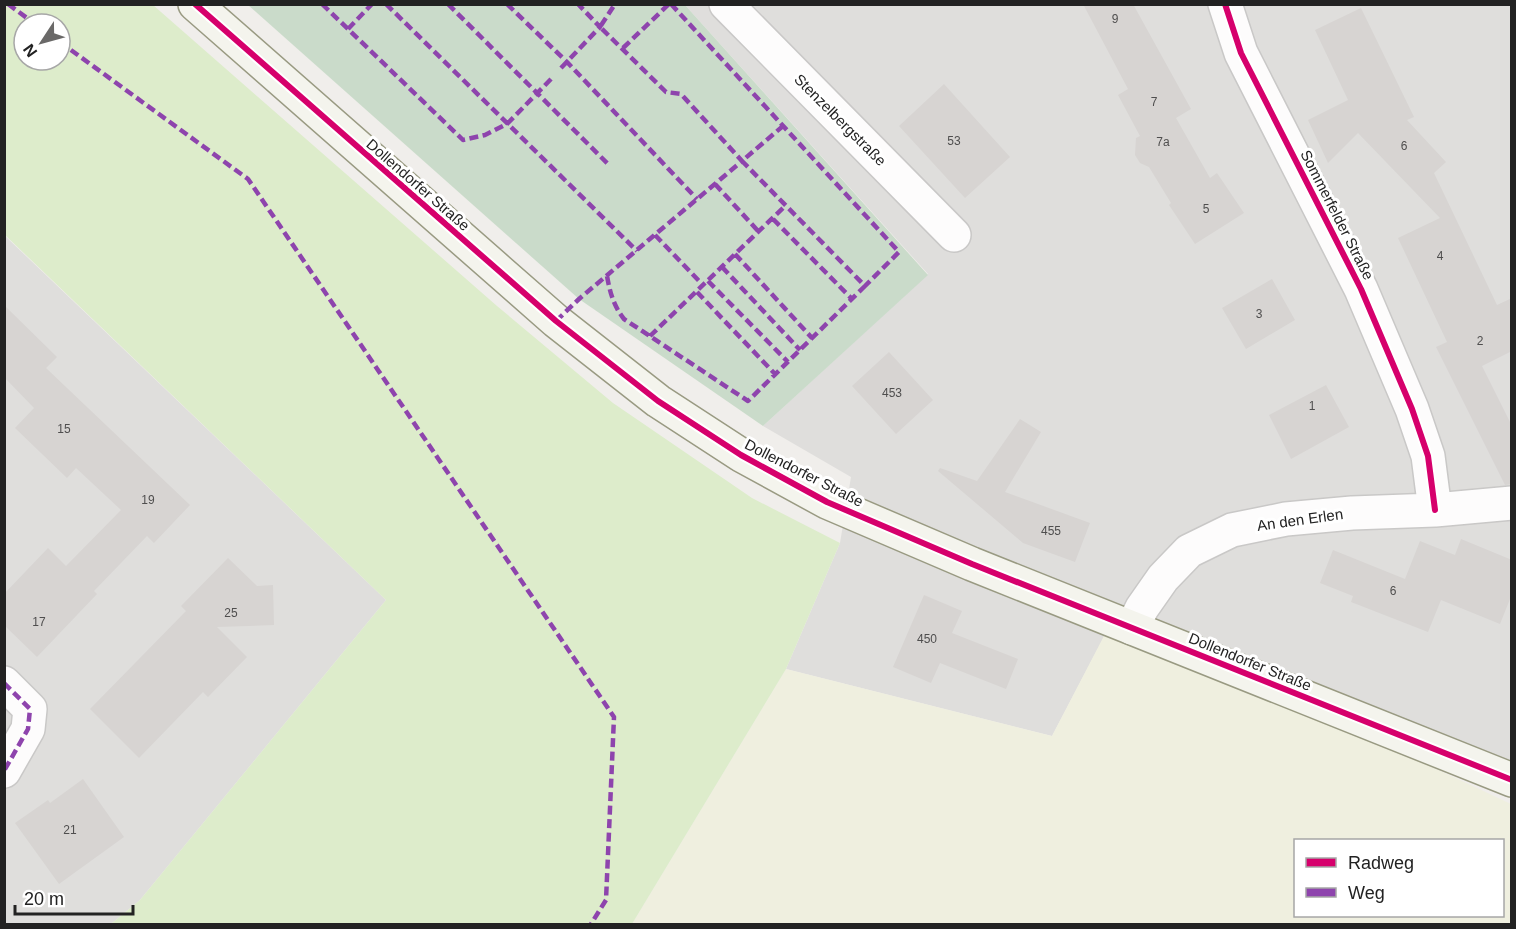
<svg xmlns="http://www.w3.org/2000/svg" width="1516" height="929" font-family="Arial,sans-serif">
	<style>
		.residential { fill: #dfdedc }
		.farmland { fill: #efefdf; fill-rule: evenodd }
		.grass { fill: #ddeccb; fill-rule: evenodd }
		.cemetery { fill: #cadbca }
		.building { fill: #d7d4d2 }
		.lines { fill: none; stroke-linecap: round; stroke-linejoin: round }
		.street-casing { stroke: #c9c8c7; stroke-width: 36 }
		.secondary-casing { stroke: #999a82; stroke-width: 36 }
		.street { stroke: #fdfcfc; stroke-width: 33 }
		.secondary { stroke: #f4f4ed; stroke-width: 33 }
		.quiet { stroke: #8e44ad; stroke-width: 4.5; stroke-dasharray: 9 4.5; stroke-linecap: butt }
		.cycleway-casing { stroke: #fff; stroke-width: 10 }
		.cycleway { stroke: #d6006c; stroke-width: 6 }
		.labels { text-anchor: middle; stroke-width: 6; stroke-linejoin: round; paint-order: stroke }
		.number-label { font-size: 12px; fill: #4f4e4e }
		.street-label { font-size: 15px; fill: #222; stroke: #fff }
	</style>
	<rect width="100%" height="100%" fill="#f0eeeb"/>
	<path class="residential" d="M 685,5 L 1511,5 L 1511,784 L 1105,635 L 1052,736 L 786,669 L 840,543 L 851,477 L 763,426 L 928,274 Z
		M 4,235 L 386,600 L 140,900 L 111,924 L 5,924 Z"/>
	<path class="farmland" d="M 1105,634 L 1317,713 L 1511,804 L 1511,924 L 632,924 L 786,669 L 1052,736 ZM 1296,840 L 1502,840 L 1502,916 L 1296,916 Z"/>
	<path class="grass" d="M 4,5 L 153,5 L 497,306 L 613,403 L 752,498 L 840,543 L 786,669 L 632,924 L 111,924 L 140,900 L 386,600 L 5,235 ZM 24,24 L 60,24 L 60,60 L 24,60 Z"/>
	<path class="cemetery" d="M 248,5 L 685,5 L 928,275 L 763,426 L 579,299 Z"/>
	<path class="building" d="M 1083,4 L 1133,4 L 1191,109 L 1176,118 L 1210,178 L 1217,173 L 1244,213 L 1195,244 L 1169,205 L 1171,203 L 1149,167 L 1140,163 L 1135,155 L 1136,138 L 1140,136 L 1118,95 L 1128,89 Z
		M 1361,8 L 1414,117 L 1407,120 L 1446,162 L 1434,173 L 1497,305 L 1512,298 L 1512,351 L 1482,366 L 1512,426 L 1512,484 L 1505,485 L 1436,347 L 1447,342 L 1398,238 L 1440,218 L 1358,133 L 1328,163 L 1308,120 L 1348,100 L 1315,30 Z
		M 944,84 L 1010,157 L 965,198 L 899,126 Z
		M 1272,279 L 1295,320 L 1246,349 L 1222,308 Z
		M 4,305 L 57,357 L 46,368 L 190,505 L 154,543 L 147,536 L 94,591 L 97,594 L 37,657 L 4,625 L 4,594 L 48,548 L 66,566 L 121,510 L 76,468 L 67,478 L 15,428 L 34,408 L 4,377 Z
		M 889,352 L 933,400 L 896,434 L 852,386 Z
		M 1326,385 L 1349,427 L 1291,459 L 1269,415 Z
		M 1020,419 L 1041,432 L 1005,492 L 1090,523 L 1075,562 L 1023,543 L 938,471 L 940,468 L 977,481 Z
		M 1461,539 L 1512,560 L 1512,594 L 1500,624 L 1441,600 L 1428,632 L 1351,602 L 1353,596 L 1320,583 L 1333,550 L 1405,579 L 1420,541 L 1455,555 Z
		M 228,558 L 257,586 L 273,585 L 274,625 L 217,627 L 247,657 L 208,697 L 203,692 L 139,758 L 90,709 L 186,611 L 181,606 Z
		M 924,595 L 962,611 L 952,633 L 1018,659 L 1006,689 L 940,663 L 931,683 L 893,667 Z
		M 83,779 L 124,837 L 59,884 L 15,823 L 48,800 L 50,803 Z"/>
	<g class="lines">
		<defs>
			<path id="street" d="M 726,4 L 954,235
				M 1225,4 L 1241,53 L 1361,289 L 1412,409 L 1428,456 L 1435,510
				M 1132,628 L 1142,608 L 1163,578 L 1189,551 L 1232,530 L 1286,519 L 1352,513 L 1435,510 L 1512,503
				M 4,683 L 30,709 L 28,729 L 4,771"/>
			<path id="secondary" d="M 195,4 L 556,321 L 658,401 L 741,455 L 827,502 L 972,564 L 1512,780"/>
		</defs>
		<use href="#street" class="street-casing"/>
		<use href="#secondary" class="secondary-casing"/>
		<use href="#street" class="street"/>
		<use href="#secondary" class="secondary"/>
		<path class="quiet" d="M 8,4 L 35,24
			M 322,4 L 463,140 L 485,135 L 507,124 L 553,77
			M 386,4 L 637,251
			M 448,4 L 610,166
			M 507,4 L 567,62 L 697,199
			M 671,4 L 899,252 L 865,286
			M 348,29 L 372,4
			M 60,42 L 248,179 L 614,717 L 606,900 L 591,924
			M 623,48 L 669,4
			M 561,68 L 600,27 L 578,4
			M 715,184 L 759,232
			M 773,219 L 852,299
			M 655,235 L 703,285
			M 735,254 L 812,338
			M 722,267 L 800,350
			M 607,276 C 610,292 613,305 624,319 L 748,401 L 865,286 L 742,161 L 783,126
			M 708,281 L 788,362
			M 697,292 L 776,375
			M 556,321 L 579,299 L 742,161 L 681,94 L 666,92 L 600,27 L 615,4
			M 650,336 L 785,206
			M 4,683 L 30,709 L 28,729 L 4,771"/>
		<defs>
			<path id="cycleway" d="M 195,4 L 556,321 L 658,401 L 741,455 L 827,502 L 972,564 L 1512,780
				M 1225,4 L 1241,53 L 1361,289 L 1412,409 L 1428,456 L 1435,510"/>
		</defs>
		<use href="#cycleway" class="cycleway-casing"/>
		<use href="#cycleway" class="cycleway"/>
	</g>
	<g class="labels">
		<g class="number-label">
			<text x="1115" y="23">9</text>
			<text x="1154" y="106">7</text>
			<text x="954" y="145">53</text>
			<text x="1163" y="146">7a</text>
			<text x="1404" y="150">6</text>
			<text x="1206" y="213">5</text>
			<text x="1440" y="260">4</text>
			<text x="1259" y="318">3</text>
			<text x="1480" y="345">2</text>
			<text x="892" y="397">453</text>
			<text x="1312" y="410">1</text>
			<text x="64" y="433">15</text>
			<text x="148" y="504">19</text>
			<text x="1051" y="535">455</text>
			<text x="1393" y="595">6</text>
			<text x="231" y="617">25</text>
			<text x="39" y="626">17</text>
			<text x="927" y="643">450</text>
			<text x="70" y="834">21</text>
		</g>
		<g class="street-label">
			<text transform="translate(840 120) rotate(45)" y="5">Stenzelbergstraße</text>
			<text transform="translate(418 185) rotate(41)" y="5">Dollendorfer Straße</text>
			<text transform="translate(1337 215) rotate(63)" y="5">Sommerfelder Straße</text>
			<text transform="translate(804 473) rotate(27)" y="5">Dollendorfer Straße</text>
			<text transform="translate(1300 520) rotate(-8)" y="5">An den Erlen</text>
			<text transform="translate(1250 662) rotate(22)" y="5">Dollendorfer Straße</text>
		</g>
	</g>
	<rect width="1516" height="929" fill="none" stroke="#222222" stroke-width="12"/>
	<rect x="1294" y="839" width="210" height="78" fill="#ffffff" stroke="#a7a7a7" stroke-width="1.5"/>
	<rect x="1306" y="858" width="30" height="9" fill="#d6006c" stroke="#a7a7a7" stroke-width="1.5"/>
	<text x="1348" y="869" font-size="18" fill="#222222">Radweg</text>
	<rect x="1306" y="888" width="30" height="9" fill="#8e44ad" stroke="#a7a7a7" stroke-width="1.5"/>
	<text x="1348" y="899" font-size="18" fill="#222222">Weg</text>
	<g transform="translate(42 42) rotate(234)"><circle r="28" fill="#ffffff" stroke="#a7a7a7" stroke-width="1.5"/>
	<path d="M0-4.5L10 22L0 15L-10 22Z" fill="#6a6968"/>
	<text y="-9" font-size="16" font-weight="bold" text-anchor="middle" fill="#222222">N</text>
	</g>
	<path d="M15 905v9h118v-9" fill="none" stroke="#222222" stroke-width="3"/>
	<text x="24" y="905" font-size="18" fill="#222222" stroke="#ffffff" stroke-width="4.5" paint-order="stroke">20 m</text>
</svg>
